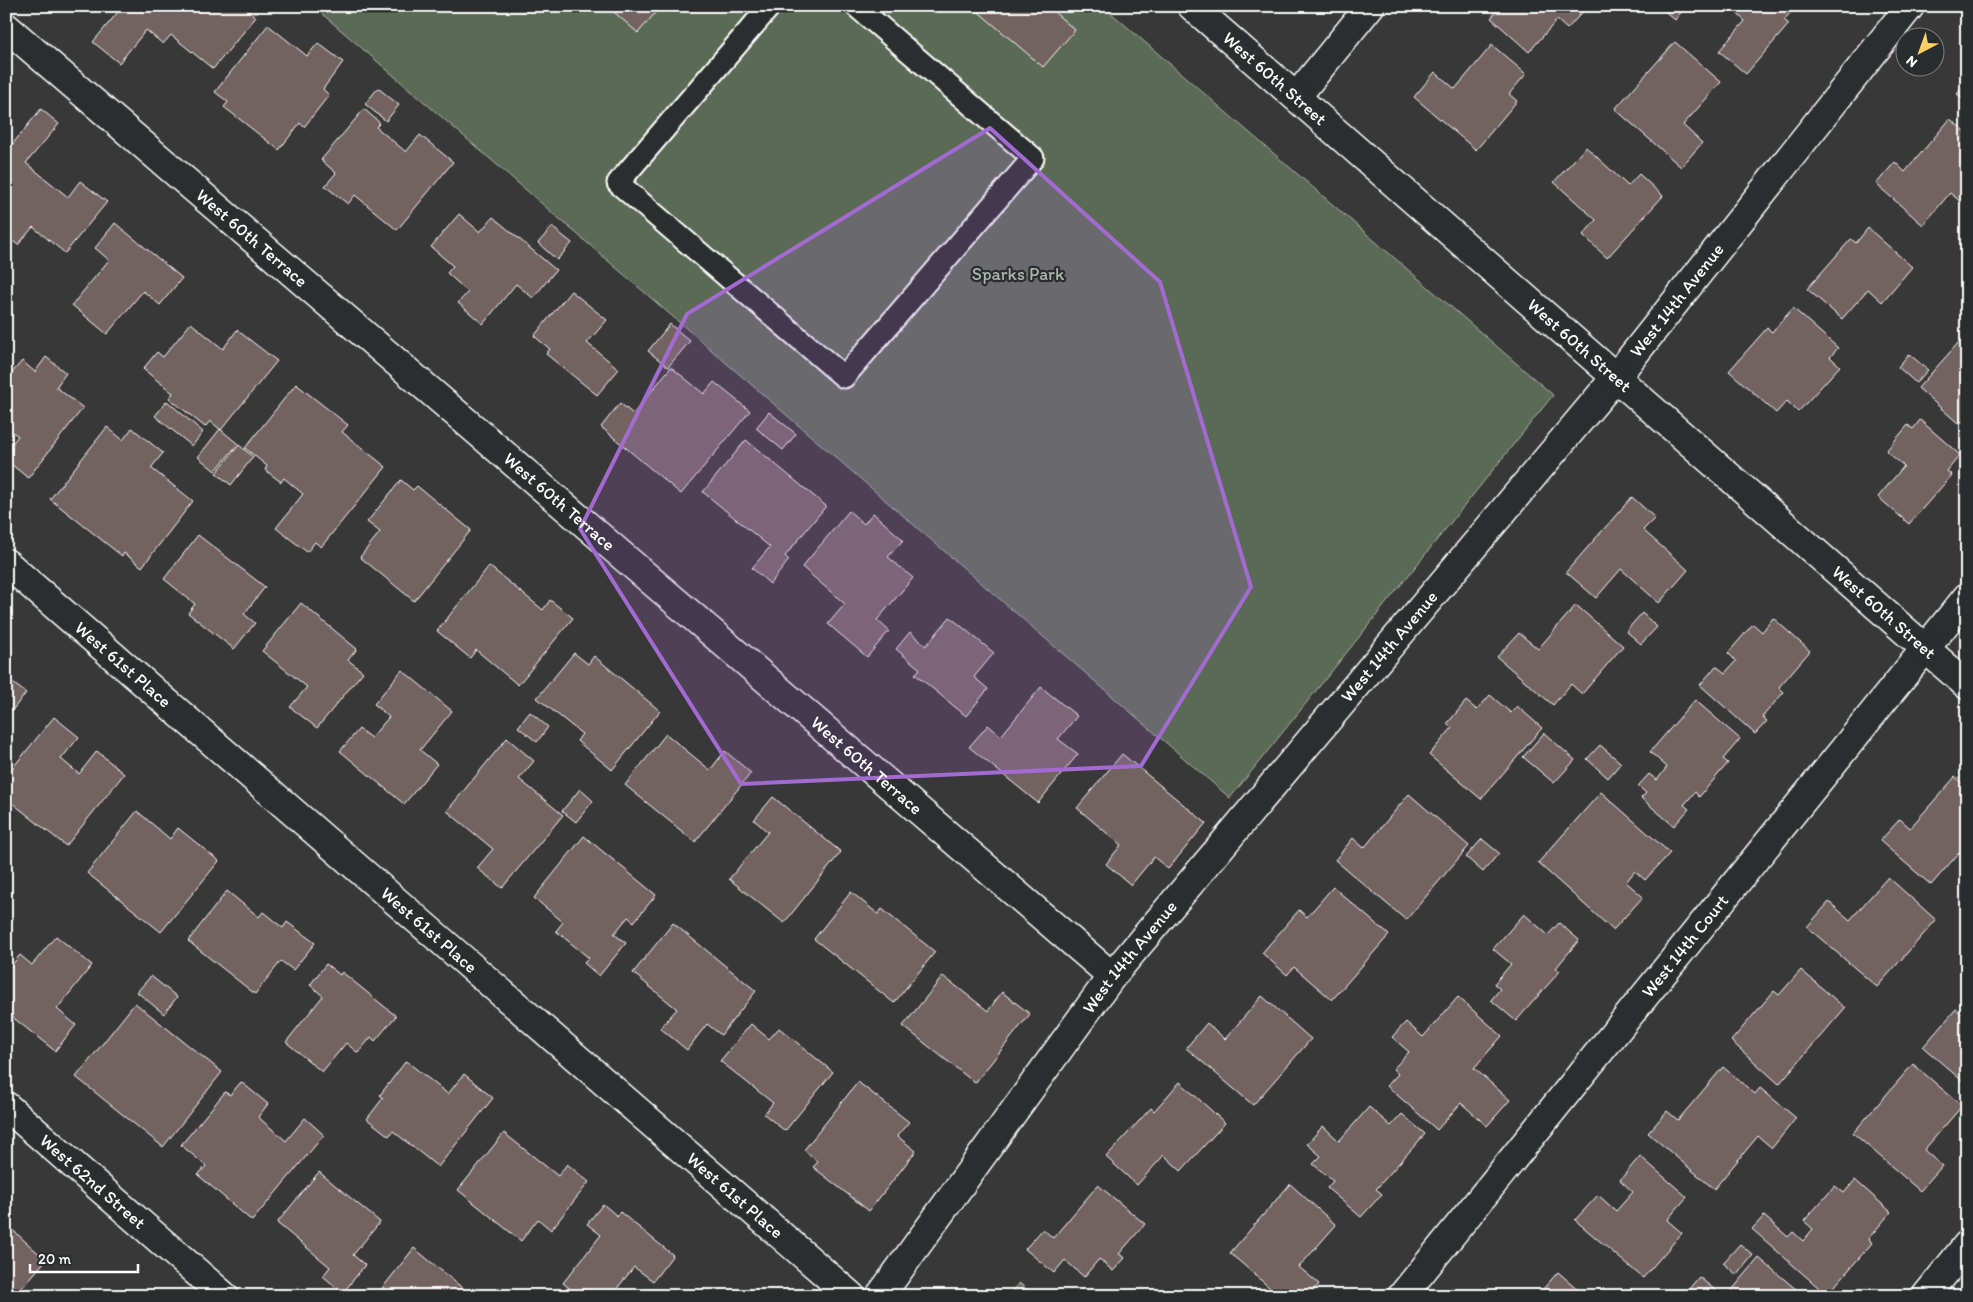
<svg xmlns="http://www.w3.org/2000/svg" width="1973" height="1302" font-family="Itim,sans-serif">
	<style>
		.green { fill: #5a6b54; stroke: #acb5aa }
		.building { fill: #736461; stroke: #fff }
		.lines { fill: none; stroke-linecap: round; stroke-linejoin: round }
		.lane-casing { stroke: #fff; stroke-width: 25 }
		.street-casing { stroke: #fff; stroke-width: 31 }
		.secondary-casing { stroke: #fff; stroke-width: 31 }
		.lane { stroke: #2a2d2e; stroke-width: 21 }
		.street { stroke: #2a2d2e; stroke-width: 28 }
		.secondary { stroke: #2a2d2e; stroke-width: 28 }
		.marked { fill: #a36bd2; fill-opacity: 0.2; stroke: #a36bd2; stroke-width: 4; stroke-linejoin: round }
		.labels { text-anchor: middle; stroke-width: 4.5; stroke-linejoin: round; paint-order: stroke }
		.street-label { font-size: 18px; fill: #fff; stroke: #2a2d2e }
		.park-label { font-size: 18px; fill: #acb5aa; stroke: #2a2d2e }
	</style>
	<rect width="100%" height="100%" fill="#393838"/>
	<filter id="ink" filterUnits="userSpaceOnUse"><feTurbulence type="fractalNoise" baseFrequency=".02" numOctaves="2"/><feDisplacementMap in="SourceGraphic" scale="10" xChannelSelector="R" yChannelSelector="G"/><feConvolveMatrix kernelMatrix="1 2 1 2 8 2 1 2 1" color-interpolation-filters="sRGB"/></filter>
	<g filter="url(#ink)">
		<path class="green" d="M 313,6 L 1103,6 L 1553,395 L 1230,798 Z"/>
		<path class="building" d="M 123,6 L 135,6 L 144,14 L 149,9 L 145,6 L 243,6 L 256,17 L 213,69 L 171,35 L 163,44 L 146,30 L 119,63 L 93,42 Z
			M 607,6 L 661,6 L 638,33 Z
			M 976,6 L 1047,6 L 1075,30 L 1043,67 L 974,8 Z
			M 1501,6 L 1588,6 L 1567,29 L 1557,20 L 1529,52 L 1491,18 Z
			M 1659,6 L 1686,6 L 1675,20 Z
			M 1729,6 L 1796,6 L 1784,20 L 1789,24 L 1746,74 L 1719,51 L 1745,21 Z
			M 268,25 L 307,56 L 318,43 L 343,62 L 323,89 L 329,95 L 304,127 L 300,123 L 279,150 L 224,107 L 228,102 L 215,92 Z
			M 1675,42 L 1721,82 L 1683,125 L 1702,143 L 1681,167 L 1615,109 Z
			M 1492,45 L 1526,74 L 1509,94 L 1517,101 L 1476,150 L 1414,97 L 1435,72 L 1455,89 Z
			M 1967,82 L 1967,102 L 1957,94 Z
			M 378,88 L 399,105 L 386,121 L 365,104 Z
			M 41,109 L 59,124 L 26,163 L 68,197 L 80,181 L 107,202 L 65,253 L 33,227 L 18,245 L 6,236 L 6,163 L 8,161 L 6,159 L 6,152 Z
			M 364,109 L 380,123 L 376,127 L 406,152 L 420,135 L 453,162 L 397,230 L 355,195 L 348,204 L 325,186 L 336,173 L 321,160 Z
			M 1950,119 L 1967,133 L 1967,207 L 1950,193 L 1923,225 L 1876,184 L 1895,162 L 1905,172 Z
			M 1586,147 L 1628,186 L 1639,174 L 1663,196 L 1607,258 L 1583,235 L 1596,220 L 1554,182 Z
			M 459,214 L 480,232 L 493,217 L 556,270 L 533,298 L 516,284 L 483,324 L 458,303 L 468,292 L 447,273 L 453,266 L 431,247 Z
			M 115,223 L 182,278 L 160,305 L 143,291 L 107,334 L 72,305 L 109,260 L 95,248 Z
			M 552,227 L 572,243 L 557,260 L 538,243 Z
			M 1868,228 L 1912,267 L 1882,302 L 1868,289 L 1842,319 L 1807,289 L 1851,239 L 1856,243 Z
			M 571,291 L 607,320 L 587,343 L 619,369 L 597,395 L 546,354 L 550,349 L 534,336 Z
			M 1793,308 L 1838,348 L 1830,357 L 1840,366 L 1798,412 L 1787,401 L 1776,413 L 1729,371 L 1767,328 L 1772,332 Z
			M 191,323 L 223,349 L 237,330 L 277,361 L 221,430 L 210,421 L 205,427 L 169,398 L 173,393 L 143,369 L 157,352 L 163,357 Z
			M 670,324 L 690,341 L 668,367 L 648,351 Z
			M 1967,333 L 1967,425 L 1962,421 L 1959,424 L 1918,388 Z
			M 1909,354 L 1928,370 L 1916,383 L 1898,367 Z
			M 46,357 L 66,373 L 56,387 L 83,408 L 28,478 L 6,460 L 6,451 L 18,436 L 6,427 L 6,372 L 10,375 L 22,361 L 35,372 Z
			M 671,367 L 704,394 L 714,382 L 750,411 L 681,494 L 601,427 L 620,403 L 633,414 Z
			M 296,384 L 348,425 L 342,432 L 386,467 L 321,547 L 315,542 L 307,552 L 276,528 L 303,494 L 284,478 L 281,482 L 265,470 L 267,466 L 245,448 Z
			M 167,401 L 203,432 L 192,446 L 155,416 Z
			M 769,412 L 796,434 L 783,450 L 756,428 Z
			M 1920,420 L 1960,455 L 1947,471 L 1952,475 L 1909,524 L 1878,497 L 1904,466 L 1886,451 L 1908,425 L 1913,429 Z
			M 107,427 L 123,440 L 132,428 L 163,453 L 151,468 L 193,501 L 142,567 L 124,553 L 122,556 L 50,499 Z
			M 220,429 L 238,444 L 215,471 L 198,457 Z
			M 746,440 L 826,506 L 785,556 L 789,560 L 770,584 L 752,568 L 770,547 L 703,492 Z
			M 239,445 L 253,457 L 231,485 L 216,473 Z
			M 401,480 L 413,490 L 417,486 L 471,530 L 414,601 L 360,557 L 380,532 L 367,522 Z
			M 1632,497 L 1655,518 L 1643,530 L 1688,570 L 1659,603 L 1621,569 L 1596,598 L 1566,572 Z
			M 849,511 L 864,524 L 873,513 L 903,540 L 888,557 L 913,578 L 877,620 L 889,631 L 867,657 L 828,624 L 845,604 L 802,567 Z
			M 198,535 L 265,587 L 244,614 L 255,623 L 234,649 L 188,613 L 195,604 L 164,579 Z
			M 489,566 L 543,610 L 550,600 L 573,618 L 518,685 L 476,650 L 470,658 L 437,631 Z
			M 301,603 L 357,649 L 348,660 L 363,672 L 317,728 L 290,707 L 307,687 L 262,651 Z
			M 1576,605 L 1623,646 L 1582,694 L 1571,684 L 1553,705 L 1497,657 L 1519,633 L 1538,649 Z
			M 1642,613 L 1657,627 L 1641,644 L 1626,631 Z
			M 950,617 L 994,653 L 974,677 L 988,689 L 966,716 L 915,674 L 920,669 L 896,649 L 910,632 L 926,646 Z
			M 1773,618 L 1810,651 L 1779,687 L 1784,692 L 1762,717 L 1767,721 L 1755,734 L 1700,685 L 1716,666 L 1725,673 L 1736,661 L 1728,653 L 1753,624 L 1762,632 Z
			M 574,653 L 588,664 L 594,656 L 660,711 L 612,770 L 577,741 L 582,734 L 537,698 Z
			M 402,670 L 452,711 L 420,750 L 437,764 L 404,804 L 340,751 L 359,729 L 371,738 L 389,717 L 374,704 Z
			M 6,678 L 26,693 L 6,718 Z
			M 1041,687 L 1077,716 L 1058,739 L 1078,754 L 1038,803 L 969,747 L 988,725 L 1001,736 Z
			M 1490,695 L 1511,713 L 1517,706 L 1542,728 L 1481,799 L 1429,755 L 1452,728 L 1447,724 L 1466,701 L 1477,710 Z
			M 1695,700 L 1740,739 L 1723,759 L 1728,763 L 1699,797 L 1695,792 L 1684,805 L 1689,809 L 1674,826 L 1641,798 L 1646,793 L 1638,786 L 1649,774 L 1657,780 L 1667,767 L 1650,752 Z
			M 530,712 L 548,727 L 537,742 L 518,727 Z
			M 54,717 L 79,737 L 61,759 L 79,774 L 97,751 L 124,774 L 66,846 L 6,798 L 6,776 Z
			M 1544,733 L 1575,760 L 1554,783 L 1523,757 Z
			M 666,734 L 710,770 L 725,751 L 751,773 L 695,842 L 625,785 Z
			M 507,738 L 534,761 L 519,779 L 563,815 L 502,888 L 477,868 L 493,849 L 447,811 Z
			M 1600,745 L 1621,763 L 1608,778 L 1587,759 Z
			M 1122,754 L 1206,823 L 1168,869 L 1154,857 L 1131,885 L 1106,864 L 1121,845 L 1077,808 Z
			M 1955,777 L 1967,787 L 1967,854 L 1964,857 L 1959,853 L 1931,885 L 1880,841 L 1900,819 L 1910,828 Z
			M 580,789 L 593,801 L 576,822 L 562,811 Z
			M 1601,792 L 1670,853 L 1645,880 L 1635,871 L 1626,882 L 1643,897 L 1613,930 L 1538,863 Z
			M 1409,794 L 1469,846 L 1406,920 L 1335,860 L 1353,838 L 1364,848 Z
			M 773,797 L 841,852 L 784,923 L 729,879 L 768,832 L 754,820 Z
			M 137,811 L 170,839 L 178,828 L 219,861 L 161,932 L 87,873 Z
			M 584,836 L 656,895 L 634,922 L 628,917 L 614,934 L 626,943 L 599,976 L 584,963 L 589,958 L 556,931 L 563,922 L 534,898 Z
			M 1482,839 L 1499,853 L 1483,872 L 1466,857 Z
			M 1888,877 L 1936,920 L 1877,987 L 1807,927 L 1829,902 L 1850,920 Z
			M 1333,887 L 1389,935 L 1332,1000 L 1294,967 L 1287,975 L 1262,953 L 1299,910 L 1307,917 Z
			M 227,891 L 259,917 L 263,912 L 283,928 L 287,922 L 315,943 L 293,970 L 281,961 L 255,994 L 188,941 Z
			M 851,892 L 878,914 L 882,909 L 935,952 L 894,1003 L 814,939 Z
			M 1524,914 L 1548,935 L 1559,923 L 1579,940 L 1556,968 L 1560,971 L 1516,1021 L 1491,1000 L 1500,989 L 1494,984 L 1511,964 L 1493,949 Z
			M 673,923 L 756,991 L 721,1035 L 707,1024 L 687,1050 L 660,1028 L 677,1009 L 633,973 Z
			M 56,936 L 92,965 L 57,1009 L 76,1025 L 55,1051 L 6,1012 L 6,972 L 20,955 L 32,965 Z
			M 326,964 L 340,975 L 342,972 L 396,1016 L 375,1041 L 371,1037 L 358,1053 L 346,1043 L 322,1072 L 286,1042 L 323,996 L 310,985 Z
			M 1801,970 L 1845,1008 L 1779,1084 L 1731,1041 L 1774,991 L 1779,995 Z
			M 151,976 L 177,997 L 164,1014 L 137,992 Z
			M 943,976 L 988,1011 L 1002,992 L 1030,1014 L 975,1083 L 903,1026 Z
			M 1262,996 L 1311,1039 L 1253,1105 L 1186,1048 L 1207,1023 L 1225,1039 Z
			M 1458,997 L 1502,1036 L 1474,1068 L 1510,1100 L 1487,1126 L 1461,1103 L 1437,1130 L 1387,1086 L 1398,1074 L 1393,1069 L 1409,1052 L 1392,1037 L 1406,1022 L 1423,1037 Z
			M 135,1003 L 222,1072 L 163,1147 L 76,1077 Z
			M 1956,1009 L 1967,1018 L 1967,1085 L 1923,1047 Z
			M 751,1024 L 769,1039 L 779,1028 L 833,1072 L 785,1131 L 764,1114 L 773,1103 L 720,1061 Z
			M 406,1061 L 448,1094 L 464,1074 L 493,1098 L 438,1167 L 393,1131 L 389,1136 L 367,1119 L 383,1098 L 380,1095 Z
			M 1913,1064 L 1962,1106 L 1924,1150 L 1942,1166 L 1920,1191 L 1853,1133 Z
			M 1723,1067 L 1755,1094 L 1760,1088 L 1796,1118 L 1772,1148 L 1758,1136 L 1714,1189 L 1648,1133 L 1667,1111 L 1678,1120 Z
			M 241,1082 L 268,1104 L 258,1117 L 286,1141 L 305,1118 L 324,1135 L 252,1221 L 198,1175 L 206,1166 L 181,1145 L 225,1092 L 230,1095 Z
			M 858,1082 L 909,1122 L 897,1136 L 916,1151 L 869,1211 L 813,1167 L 818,1162 L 804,1150 Z
			M 1180,1082 L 1225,1123 L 1181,1171 L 1164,1155 L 1137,1185 L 1106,1157 L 1151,1108 L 1154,1111 Z
			M 1369,1107 L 1391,1126 L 1402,1114 L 1425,1134 L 1376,1189 L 1382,1194 L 1361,1217 L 1327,1188 L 1333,1181 L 1313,1164 L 1321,1156 L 1307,1144 L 1323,1126 L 1339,1141 Z
			M 504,1133 L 558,1176 L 567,1164 L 589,1182 L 551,1230 L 538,1219 L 521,1241 L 458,1190 Z
			M 1640,1156 L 1687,1197 L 1667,1220 L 1682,1233 L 1643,1278 L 1575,1220 L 1598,1195 L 1616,1211 L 1633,1192 L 1620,1180 Z
			M 319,1172 L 380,1222 L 353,1255 L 365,1265 L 343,1293 L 323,1276 L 330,1267 L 277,1223 Z
			M 1855,1180 L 1891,1212 L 1868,1239 L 1872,1243 L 1827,1295 L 1752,1229 L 1764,1216 L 1788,1237 L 1793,1232 L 1803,1241 L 1813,1229 L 1804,1221 L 1835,1186 L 1844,1193 Z
			M 1290,1184 L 1336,1225 L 1299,1267 L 1319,1284 L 1309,1296 L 1279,1296 L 1230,1253 Z
			M 1098,1185 L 1145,1224 L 1119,1254 L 1125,1258 L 1113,1271 L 1099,1259 L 1084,1277 L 1065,1260 L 1054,1273 L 1025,1249 L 1043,1229 L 1053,1238 Z
			M 603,1204 L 617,1216 L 620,1212 L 673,1255 L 653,1281 L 634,1267 L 611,1296 L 579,1296 L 563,1283 L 601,1235 L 587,1224 Z
			M 6,1224 L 46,1260 L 15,1296 L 6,1296 Z
			M 1740,1244 L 1753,1255 L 1737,1275 L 1723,1263 Z
			M 414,1248 L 466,1291 L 462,1296 L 376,1296 Z
			M 1759,1258 L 1804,1296 L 1727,1296 Z
			M 1558,1272 L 1580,1291 L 1585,1296 L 1537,1296 Z
			M 1699,1277 L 1720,1294 L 1719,1296 L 1683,1296 Z
			M 1019,1283 L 1034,1296 L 1008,1296 Z"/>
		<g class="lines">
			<defs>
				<path id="lane" d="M 770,6 L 618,183 L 844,377 L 1033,158 L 856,6"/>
				<g id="street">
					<path id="s1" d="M 6,27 L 1112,976"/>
					<path d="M 1297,96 L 1370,6"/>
					<path id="s2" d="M 6,563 L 851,1296"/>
					<path id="s3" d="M 6,1106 L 224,1296"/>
					<path id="s4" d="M 880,1296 L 1112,976 L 1616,377 L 1910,6"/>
					<path id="s5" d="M 1402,1296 L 1967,597"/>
					<path d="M 1926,1296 L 1967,1245"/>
				</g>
				<g id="secondary">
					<path id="s6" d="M 1192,6 L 1967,685"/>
				</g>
			</defs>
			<use href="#lane" class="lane-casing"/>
			<use href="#street" class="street-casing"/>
			<use href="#secondary" class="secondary-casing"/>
			<use href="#lane" class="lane"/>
			<use href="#street" class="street"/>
			<use href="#secondary" class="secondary"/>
		</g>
	</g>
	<path class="marked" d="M 990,128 L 1160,282 L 1251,587 L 1141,766 L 741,784 L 580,529 L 687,314 Z"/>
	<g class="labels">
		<g class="street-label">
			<text dy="6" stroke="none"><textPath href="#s6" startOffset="110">West 60th Street</textPath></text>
			<text dy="6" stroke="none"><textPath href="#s1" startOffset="324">West 60th Terrace</textPath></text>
			<text dy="6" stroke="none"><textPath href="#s4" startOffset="1276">West 14th Avenue</textPath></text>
			<text dy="6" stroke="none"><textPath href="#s6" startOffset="515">West 60th Street</textPath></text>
			<text dy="6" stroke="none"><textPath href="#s1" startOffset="729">West 60th Terrace</textPath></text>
			<text dy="6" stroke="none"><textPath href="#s6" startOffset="920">West 60th Street</textPath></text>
			<text dy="6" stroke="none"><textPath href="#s4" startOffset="826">West 14th Avenue</textPath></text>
			<text dy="6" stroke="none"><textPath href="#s2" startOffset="155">West 61st Place</textPath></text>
			<text dy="6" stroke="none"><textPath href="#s1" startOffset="1134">West 60th Terrace</textPath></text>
			<text dy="6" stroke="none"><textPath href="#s2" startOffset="560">West 61st Place</textPath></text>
			<text dy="6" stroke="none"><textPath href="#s5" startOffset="450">West 14th Court</textPath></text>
			<text dy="6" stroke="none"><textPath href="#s4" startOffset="421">West 14th Avenue</textPath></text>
			<text dy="6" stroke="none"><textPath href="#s3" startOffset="115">West 62nd Street</textPath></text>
			<text dy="6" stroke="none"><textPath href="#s2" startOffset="965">West 61st Place</textPath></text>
		</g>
		<g class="park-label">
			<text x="1018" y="280">Sparks Park</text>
		</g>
	</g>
	<rect width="1973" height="1302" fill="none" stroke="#2a2d2e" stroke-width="25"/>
	<rect x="12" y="12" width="1948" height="1277" fill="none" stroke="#fff" stroke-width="2" filter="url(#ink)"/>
	<g transform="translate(1920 52) rotate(221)"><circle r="24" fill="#2a2d2e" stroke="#7f8182"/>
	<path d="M0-4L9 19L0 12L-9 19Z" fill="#ffd166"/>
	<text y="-8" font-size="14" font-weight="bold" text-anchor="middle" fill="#ffffff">N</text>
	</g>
	<path d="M30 1264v8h108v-8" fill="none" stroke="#ffffff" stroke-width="2.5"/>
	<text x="38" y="1264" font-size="15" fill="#ffffff" stroke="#2a2d2e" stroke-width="4" paint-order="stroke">20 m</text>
</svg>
